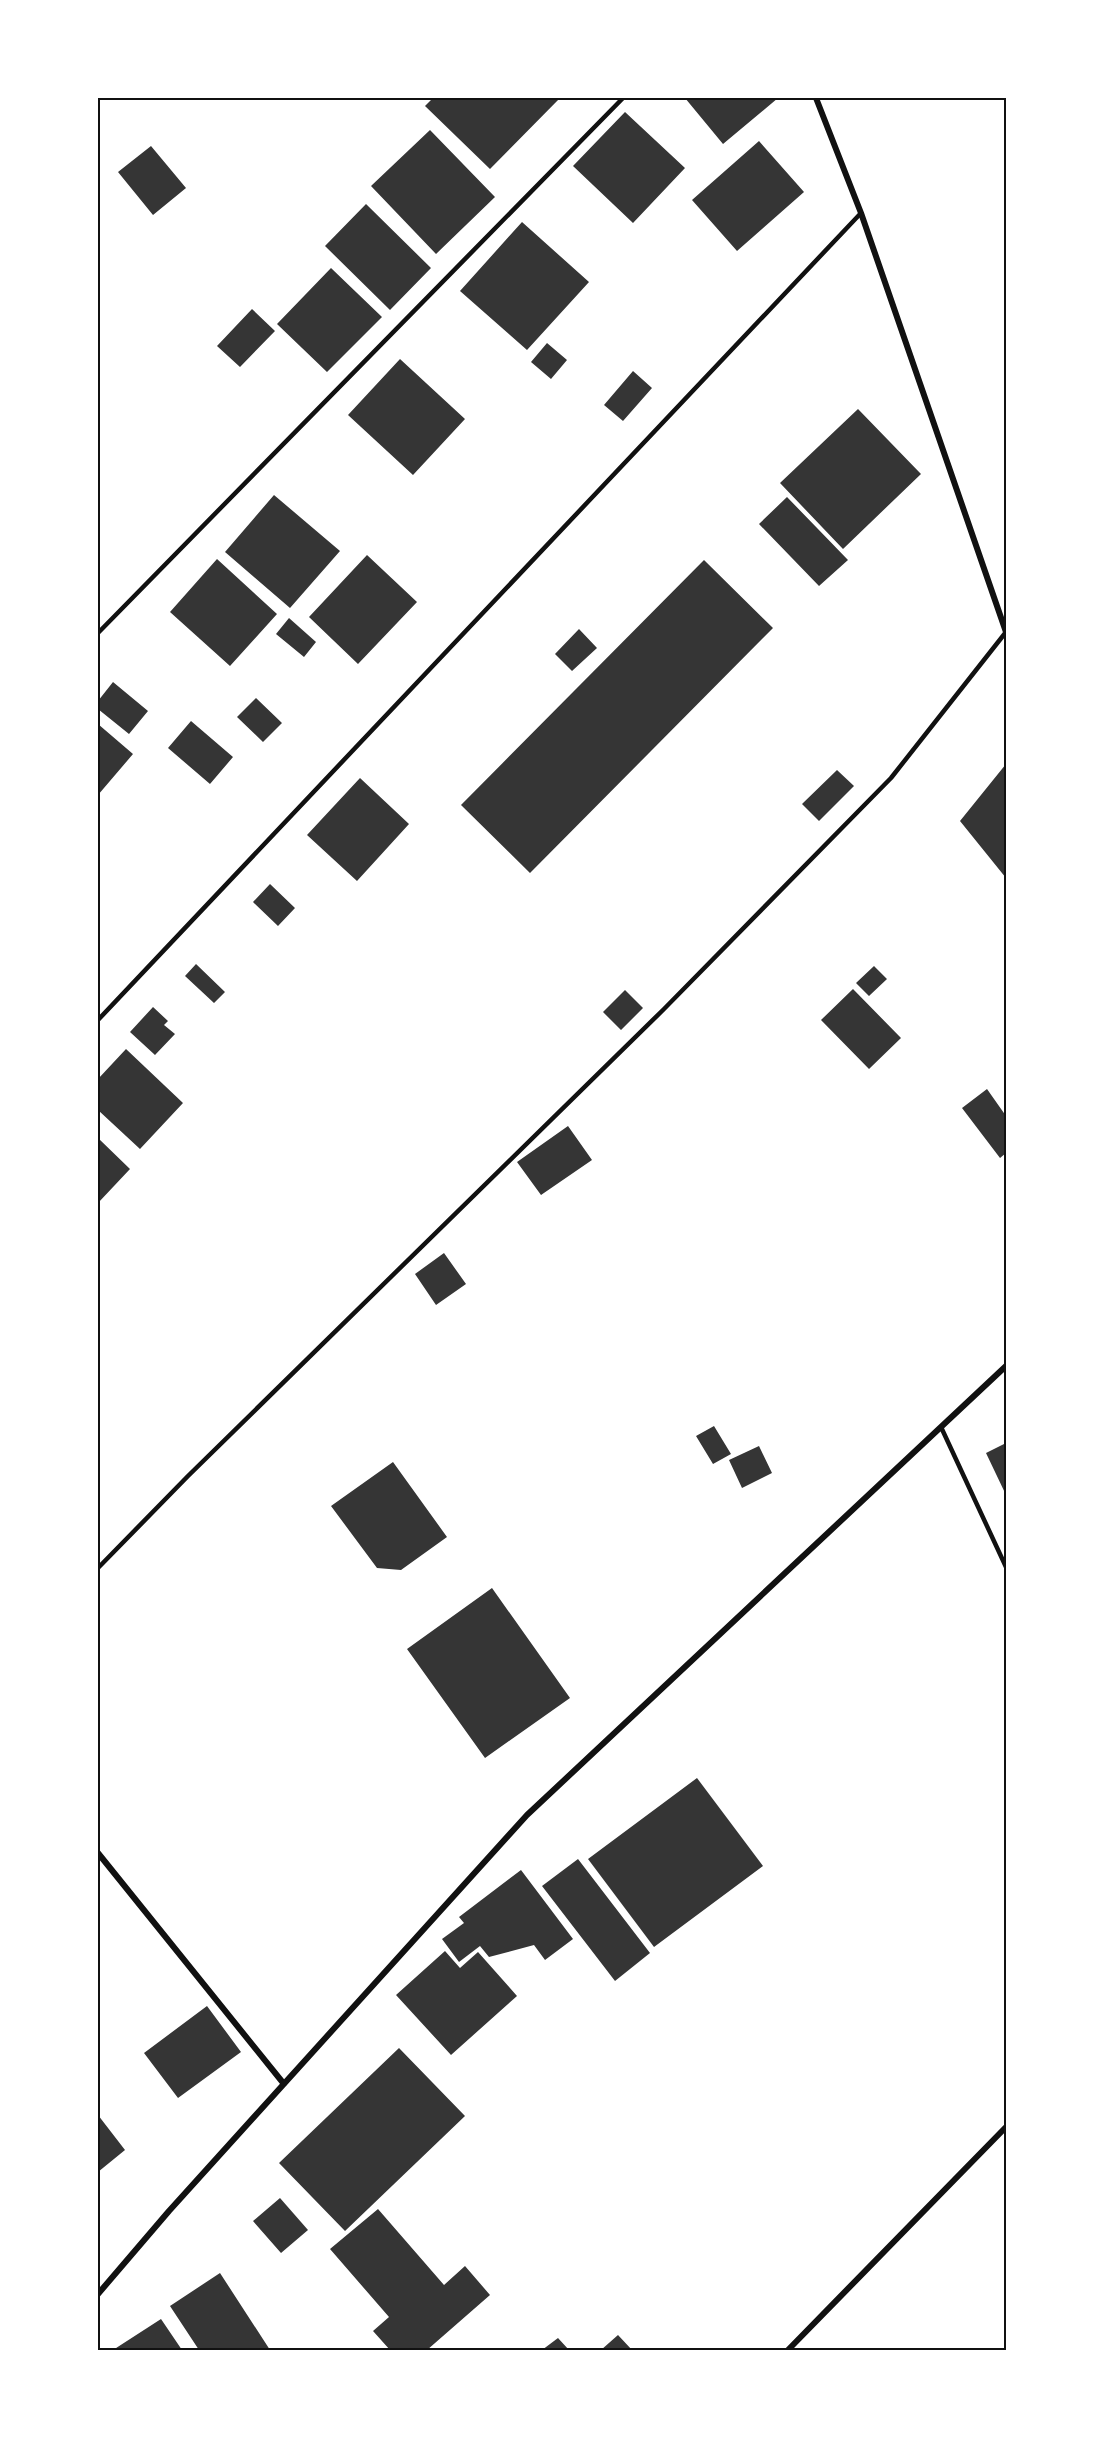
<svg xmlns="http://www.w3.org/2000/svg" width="1104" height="2448" font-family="'DM Sans',sans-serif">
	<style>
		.building { fill: #353535 }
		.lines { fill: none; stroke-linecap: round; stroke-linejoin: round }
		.service { stroke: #111; stroke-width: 4.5 }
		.minor { stroke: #111; stroke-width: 6 }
		.neatline { fill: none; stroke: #111; stroke-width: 2 }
	</style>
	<rect width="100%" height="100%" fill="#fff"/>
	<path class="building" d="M 433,98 L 560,98 L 490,169 L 425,106 Z
		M 685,98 L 778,98 L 723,144 Z
		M 625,112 L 685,168 L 633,223 L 573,166 Z
		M 430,130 L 495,197 L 436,254 L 371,186 Z
		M 759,141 L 804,192 L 737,251 L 692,200 Z
		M 151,146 L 186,188 L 153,215 L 118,172 Z
		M 366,204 L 431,268 L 390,310 L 325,246 Z
		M 522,222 L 589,282 L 527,350 L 460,291 Z
		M 331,268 L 382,317 L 327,372 L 277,324 Z
		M 252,309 L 275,331 L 240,367 L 217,346 Z
		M 547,343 L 567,360 L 551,379 L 531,362 Z
		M 400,359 L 465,419 L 413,475 L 348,415 Z
		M 633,371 L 652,388 L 623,421 L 604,405 Z
		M 858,409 L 921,474 L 843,549 L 780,483 Z
		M 274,495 L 340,551 L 290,608 L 225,552 Z
		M 787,497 L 848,560 L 819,586 L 759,524 Z
		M 367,555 L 417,602 L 358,664 L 309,617 Z
		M 217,559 L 277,614 L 230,666 L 170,612 Z
		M 704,560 L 773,628 L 530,873 L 461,805 Z
		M 289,618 L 316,642 L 304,657 L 276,634 Z
		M 579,629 L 597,648 L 572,671 L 555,654 Z
		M 113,682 L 148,711 L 129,734 L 98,709 L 98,701 Z
		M 256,698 L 282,723 L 263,742 L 237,717 Z
		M 191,721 L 233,757 L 210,784 L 168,748 Z
		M 98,724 L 133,754 L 98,795 Z
		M 1006,764 L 1006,878 L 960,821 Z
		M 837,770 L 854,786 L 819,821 L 802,804 Z
		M 360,778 L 409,824 L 357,881 L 307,835 Z
		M 270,884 L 295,908 L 278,926 L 253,902 Z
		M 196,964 L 225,992 L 214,1003 L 185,976 Z
		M 874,966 L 887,979 L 869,996 L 856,983 Z
		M 853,989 L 901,1038 L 869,1069 L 821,1020 Z
		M 625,990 L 643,1008 L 621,1030 L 603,1012 Z
		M 153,1007 L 168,1021 L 164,1025 L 175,1034 L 155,1055 L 130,1032 Z
		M 126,1049 L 183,1103 L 140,1149 L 98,1110 L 98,1079 Z
		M 987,1089 L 1006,1116 L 1006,1153 L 1000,1158 L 962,1108 Z
		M 568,1126 L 592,1160 L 541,1195 L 517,1162 Z
		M 98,1138 L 130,1169 L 98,1203 Z
		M 444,1253 L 466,1284 L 436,1305 L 415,1274 Z
		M 714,1426 L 731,1454 L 713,1464 L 696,1436 Z
		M 1006,1443 L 1006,1495 L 986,1453 Z
		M 759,1446 L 772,1473 L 742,1488 L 729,1460 Z
		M 393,1462 L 447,1537 L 401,1570 L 377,1568 L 331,1506 Z
		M 492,1588 L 570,1698 L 485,1758 L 407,1649 Z
		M 697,1778 L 763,1866 L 654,1947 L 588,1859 Z
		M 578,1859 L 650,1953 L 615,1981 L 542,1886 Z
		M 521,1870 L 573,1939 L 545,1960 L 534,1945 L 489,1957 L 480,1946 L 459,1962 L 442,1939 L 464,1923 L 459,1917 Z
		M 445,1951 L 460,1968 L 478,1952 L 517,1996 L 451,2055 L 396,1995 Z
		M 207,2006 L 241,2052 L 178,2098 L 144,2053 Z
		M 399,2048 L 465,2116 L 345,2231 L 279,2163 Z
		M 98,2115 L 125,2150 L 98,2172 Z
		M 280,2198 L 308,2230 L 281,2253 L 253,2221 Z
		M 378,2209 L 444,2285 L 465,2266 L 490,2295 L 427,2350 L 390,2350 L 373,2331 L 389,2317 L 330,2249 Z
		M 220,2273 L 270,2350 L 199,2350 L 170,2306 Z
		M 161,2319 L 182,2350 L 113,2350 Z
		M 618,2335 L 632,2350 L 601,2350 Z
		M 558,2338 L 569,2350 L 542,2350 Z"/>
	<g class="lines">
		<path class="service" d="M 98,633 L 623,98
			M 98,1020 L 861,213
			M 941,1427 L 1006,1567
			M 98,1568 L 188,1476 L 664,1009 L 891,778 L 1006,632"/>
		<path class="minor" d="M 816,98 L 861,213 L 1006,632
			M 98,1853 L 284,2084
			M 98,2294 L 169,2211 L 527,1815 L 1006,1366
			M 788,2350 L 1006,2127"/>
	</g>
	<rect width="1104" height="2448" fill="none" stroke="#ffffff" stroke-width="198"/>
	<rect x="99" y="99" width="906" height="2250" class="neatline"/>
</svg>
